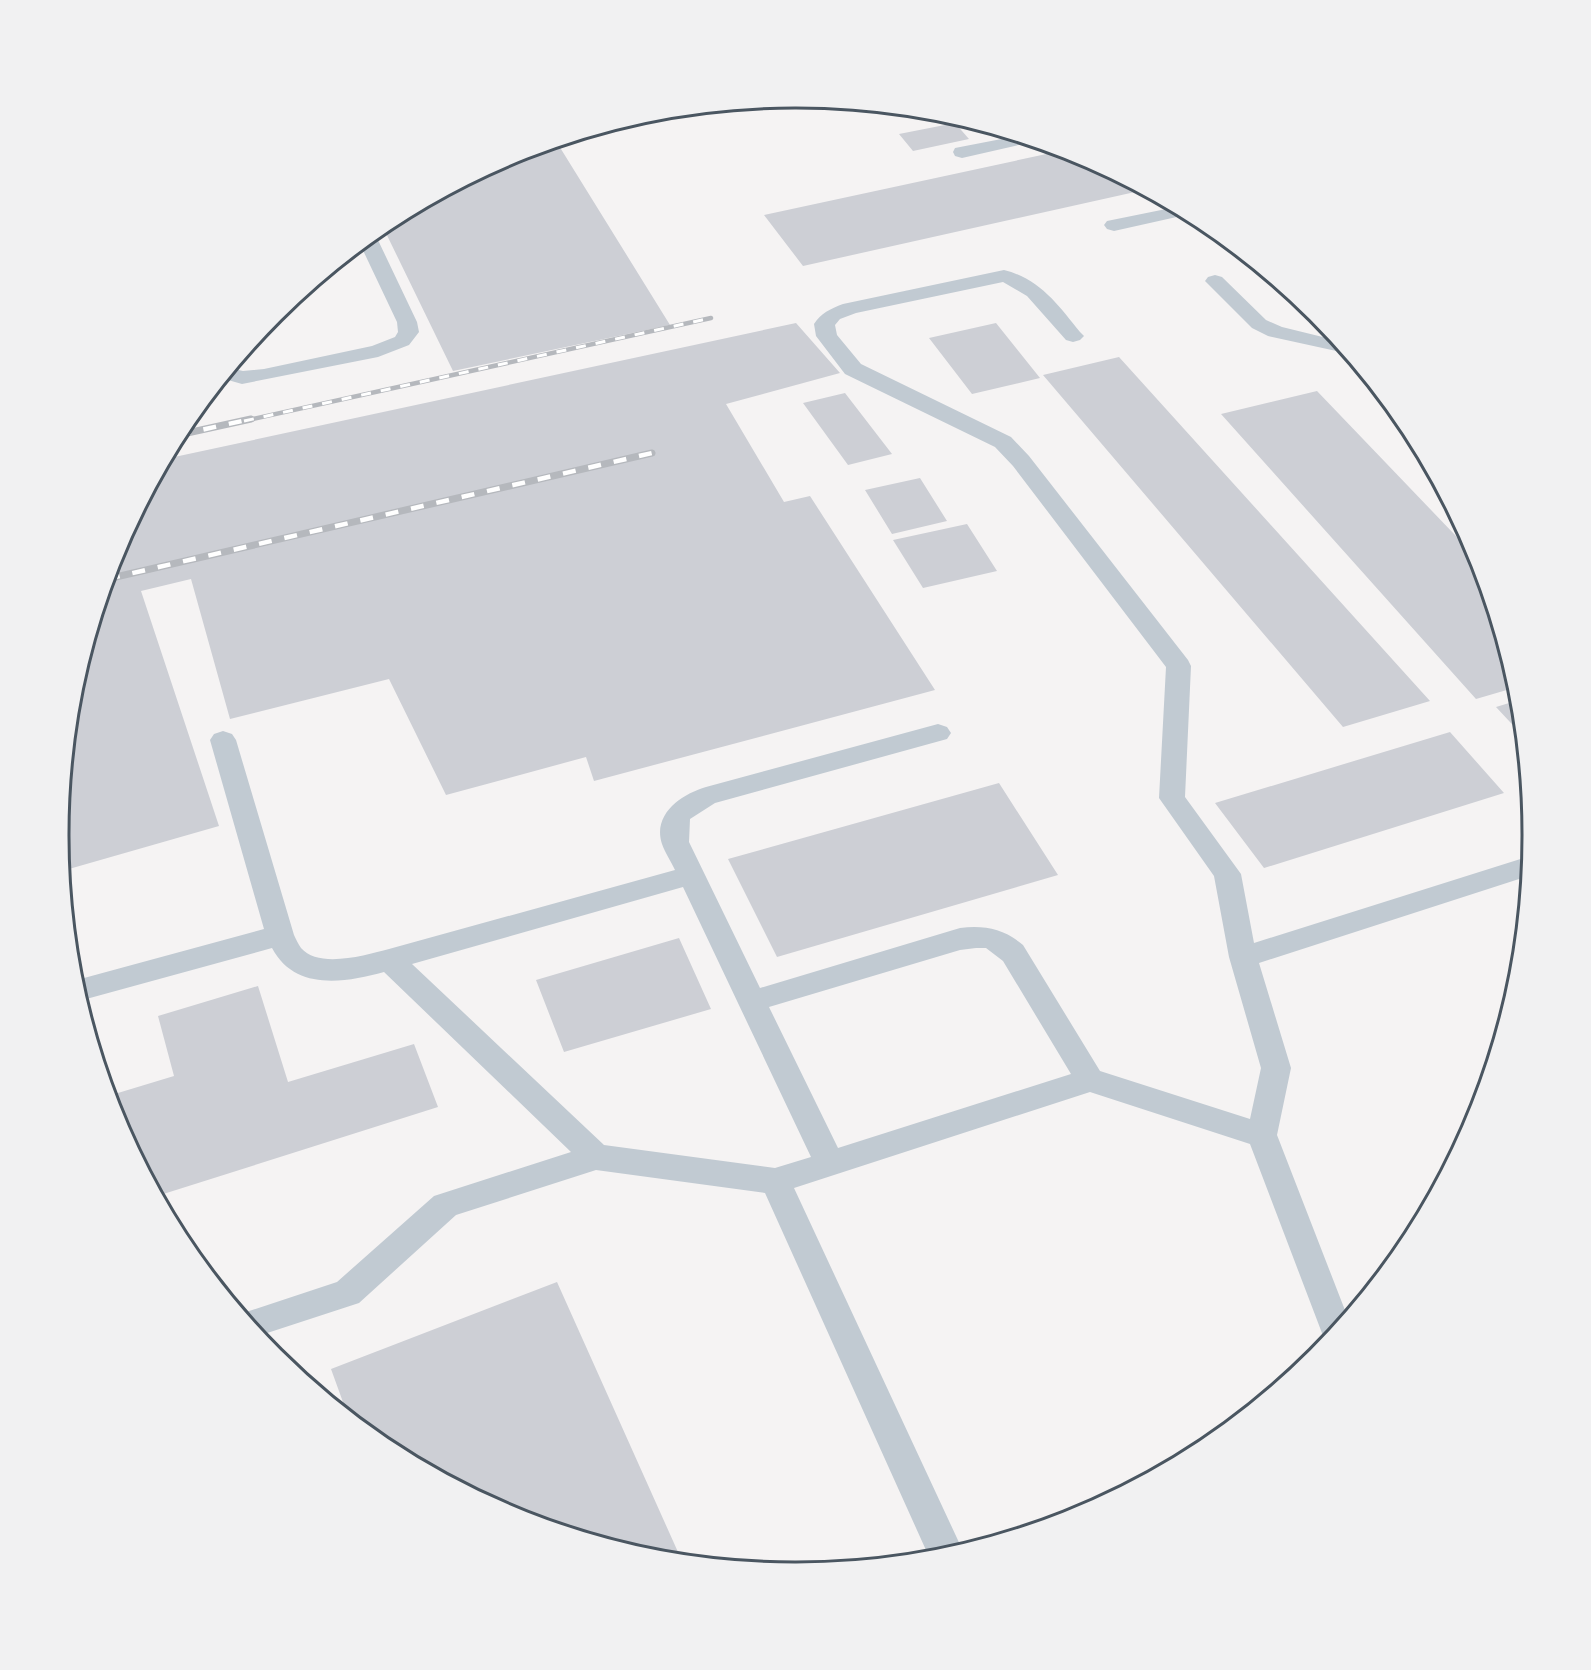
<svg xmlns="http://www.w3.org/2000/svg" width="1591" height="1670" font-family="Raleway,sans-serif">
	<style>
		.building { fill: #cdcfd5 }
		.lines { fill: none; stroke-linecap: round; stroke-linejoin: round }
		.service { fill: #c1cad2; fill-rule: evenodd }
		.rail-far1-casing { stroke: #b5b8bd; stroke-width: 4.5 }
		.rail-casing { stroke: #b5b8bd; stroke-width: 7 }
		.rail-far1 { stroke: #fff; stroke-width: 3; stroke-dasharray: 10; stroke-linecap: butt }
		.rail { stroke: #fff; stroke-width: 4.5; stroke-dasharray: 13; stroke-linecap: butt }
		.rim { fill: none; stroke: #4a5661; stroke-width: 3 }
	</style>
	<rect width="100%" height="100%" fill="#f5f3f3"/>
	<path class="building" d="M 684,109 L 686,111 L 620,122 L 652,112 Z
		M 955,123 L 969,139 L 913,151 L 899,134 Z
		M 556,141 L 670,325 L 453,371 L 382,225 L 514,154 Z
		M 1065,150 L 1078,154 L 1144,190 L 803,266 L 764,215 Z
		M 796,323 L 840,373 L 726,404 L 784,502 L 810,496 L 935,690 L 594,781 L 586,757 L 446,795 L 389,679 L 230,719 L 191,579 L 141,591 L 219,826 L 62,871 L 59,835 L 73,691 L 115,553 L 165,459 Z
		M 996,323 L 1040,378 L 972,394 L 929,338 Z
		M 1119,357 L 1430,701 L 1343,727 L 1043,375 Z
		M 1317,391 L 1478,559 L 1517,687 L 1476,699 L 1221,414 Z
		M 845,393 L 892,454 L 848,465 L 803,403 Z
		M 920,478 L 947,521 L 892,534 L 865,490 Z
		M 967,524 L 997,571 L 923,588 L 893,540 Z
		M 1519,700 L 1523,736 L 1496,707 Z
		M 1450,732 L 1504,793 L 1264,868 L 1215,803 Z
		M 999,783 L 1058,875 L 777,957 L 728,859 Z
		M 679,938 L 711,1009 L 564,1052 L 536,980 Z
		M 258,986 L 288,1082 L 414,1044 L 438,1107 L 157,1196 L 114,1117 L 108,1096 L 174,1076 L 158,1016 Z
		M 557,1282 L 682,1561 L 651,1558 L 513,1516 L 386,1448 L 348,1416 L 331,1369 Z"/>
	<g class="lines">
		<path class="service" d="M 1017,136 L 1036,141 L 962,158 L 955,156 L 953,152 L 955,148 Z
			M 1176,207 L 1190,214 L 1114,231 L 1107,229 L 1104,225 L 1107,221 Z
			M 372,233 L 377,238 L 417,322 L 419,332 L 409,345 L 378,357 L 242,384 L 221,378 L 230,368 L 243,371 L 264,369 L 372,346 L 395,337 L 398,332 L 397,322 L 360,244 Z
			M 1004,270 C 1040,279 1058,305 1080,332 L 1084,336 L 1080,340 L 1073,342 L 1066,340 L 1027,296 L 1003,282 L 856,313 L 840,319 L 835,325 L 837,335 L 861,364 L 1011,437 L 1029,456 L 1188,660 L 1191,666 L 1185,797 L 1241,874 L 1254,943 L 1530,856 L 1528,876 L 1259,963 L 1291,1068 L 1277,1135 L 1348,1318 L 1328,1342 L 1325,1341 L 1250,1144 L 1090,1092 L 794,1188 L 963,1551 L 930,1559 L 765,1193 L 596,1170 L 456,1215 L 359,1303 L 258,1336 L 240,1314 L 337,1282 L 434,1196 L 571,1152 L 384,972 C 344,983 295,991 272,948 L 79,1001 L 73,981 L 264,929 L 210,740 L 214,734 L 223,731 L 232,734 L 236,740 L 294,935 C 296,939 298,944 301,948 C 319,969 366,955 389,949 L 675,870 C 671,861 665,853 662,844 C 652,814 682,794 706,787 L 938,724 L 947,727 L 951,733 L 947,739 L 715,803 L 690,819 L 689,842 L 760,988 L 960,928 C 985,925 1004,929 1023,945 L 1100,1071 L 1250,1119 L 1261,1068 L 1229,957 L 1214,876 L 1159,798 L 1166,667 L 1013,466 L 995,447 L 845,374 L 816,336 L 814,324 C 821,313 830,309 843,304 ZM 683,887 L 811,1157 L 775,1168 L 604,1145 L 412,964 ZM 976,948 L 986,948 L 1003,961 L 1071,1074 L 838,1148 L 769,1007 L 960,950 Z
			M 1215,275 L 1222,277 L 1266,320 L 1282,327 L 1339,341 L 1350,354 L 1268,336 L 1252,328 L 1205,281 L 1208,277 Z"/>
		<defs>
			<path id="rail-far1" d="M 244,421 L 711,318"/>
			<path id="rail" d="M 178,435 L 251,419
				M 107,579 L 652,453"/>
		</defs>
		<use href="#rail-far1" class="rail-far1-casing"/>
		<use href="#rail" class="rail-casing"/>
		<use href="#rail-far1" class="rail-far1"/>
		<use href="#rail" class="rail"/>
	</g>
	<path d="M0 0H1591V1670H0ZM795 108H796A726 726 0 0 1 1522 834V836A726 726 0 0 1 796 1562H795A726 726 0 0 1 69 836V834A726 726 0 0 1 795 108Z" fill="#f1f1f2" fill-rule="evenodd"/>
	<path class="rim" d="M795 108H796A726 726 0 0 1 1522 834V836A726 726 0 0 1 796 1562H795A726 726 0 0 1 69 836V834A726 726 0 0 1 795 108Z"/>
</svg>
